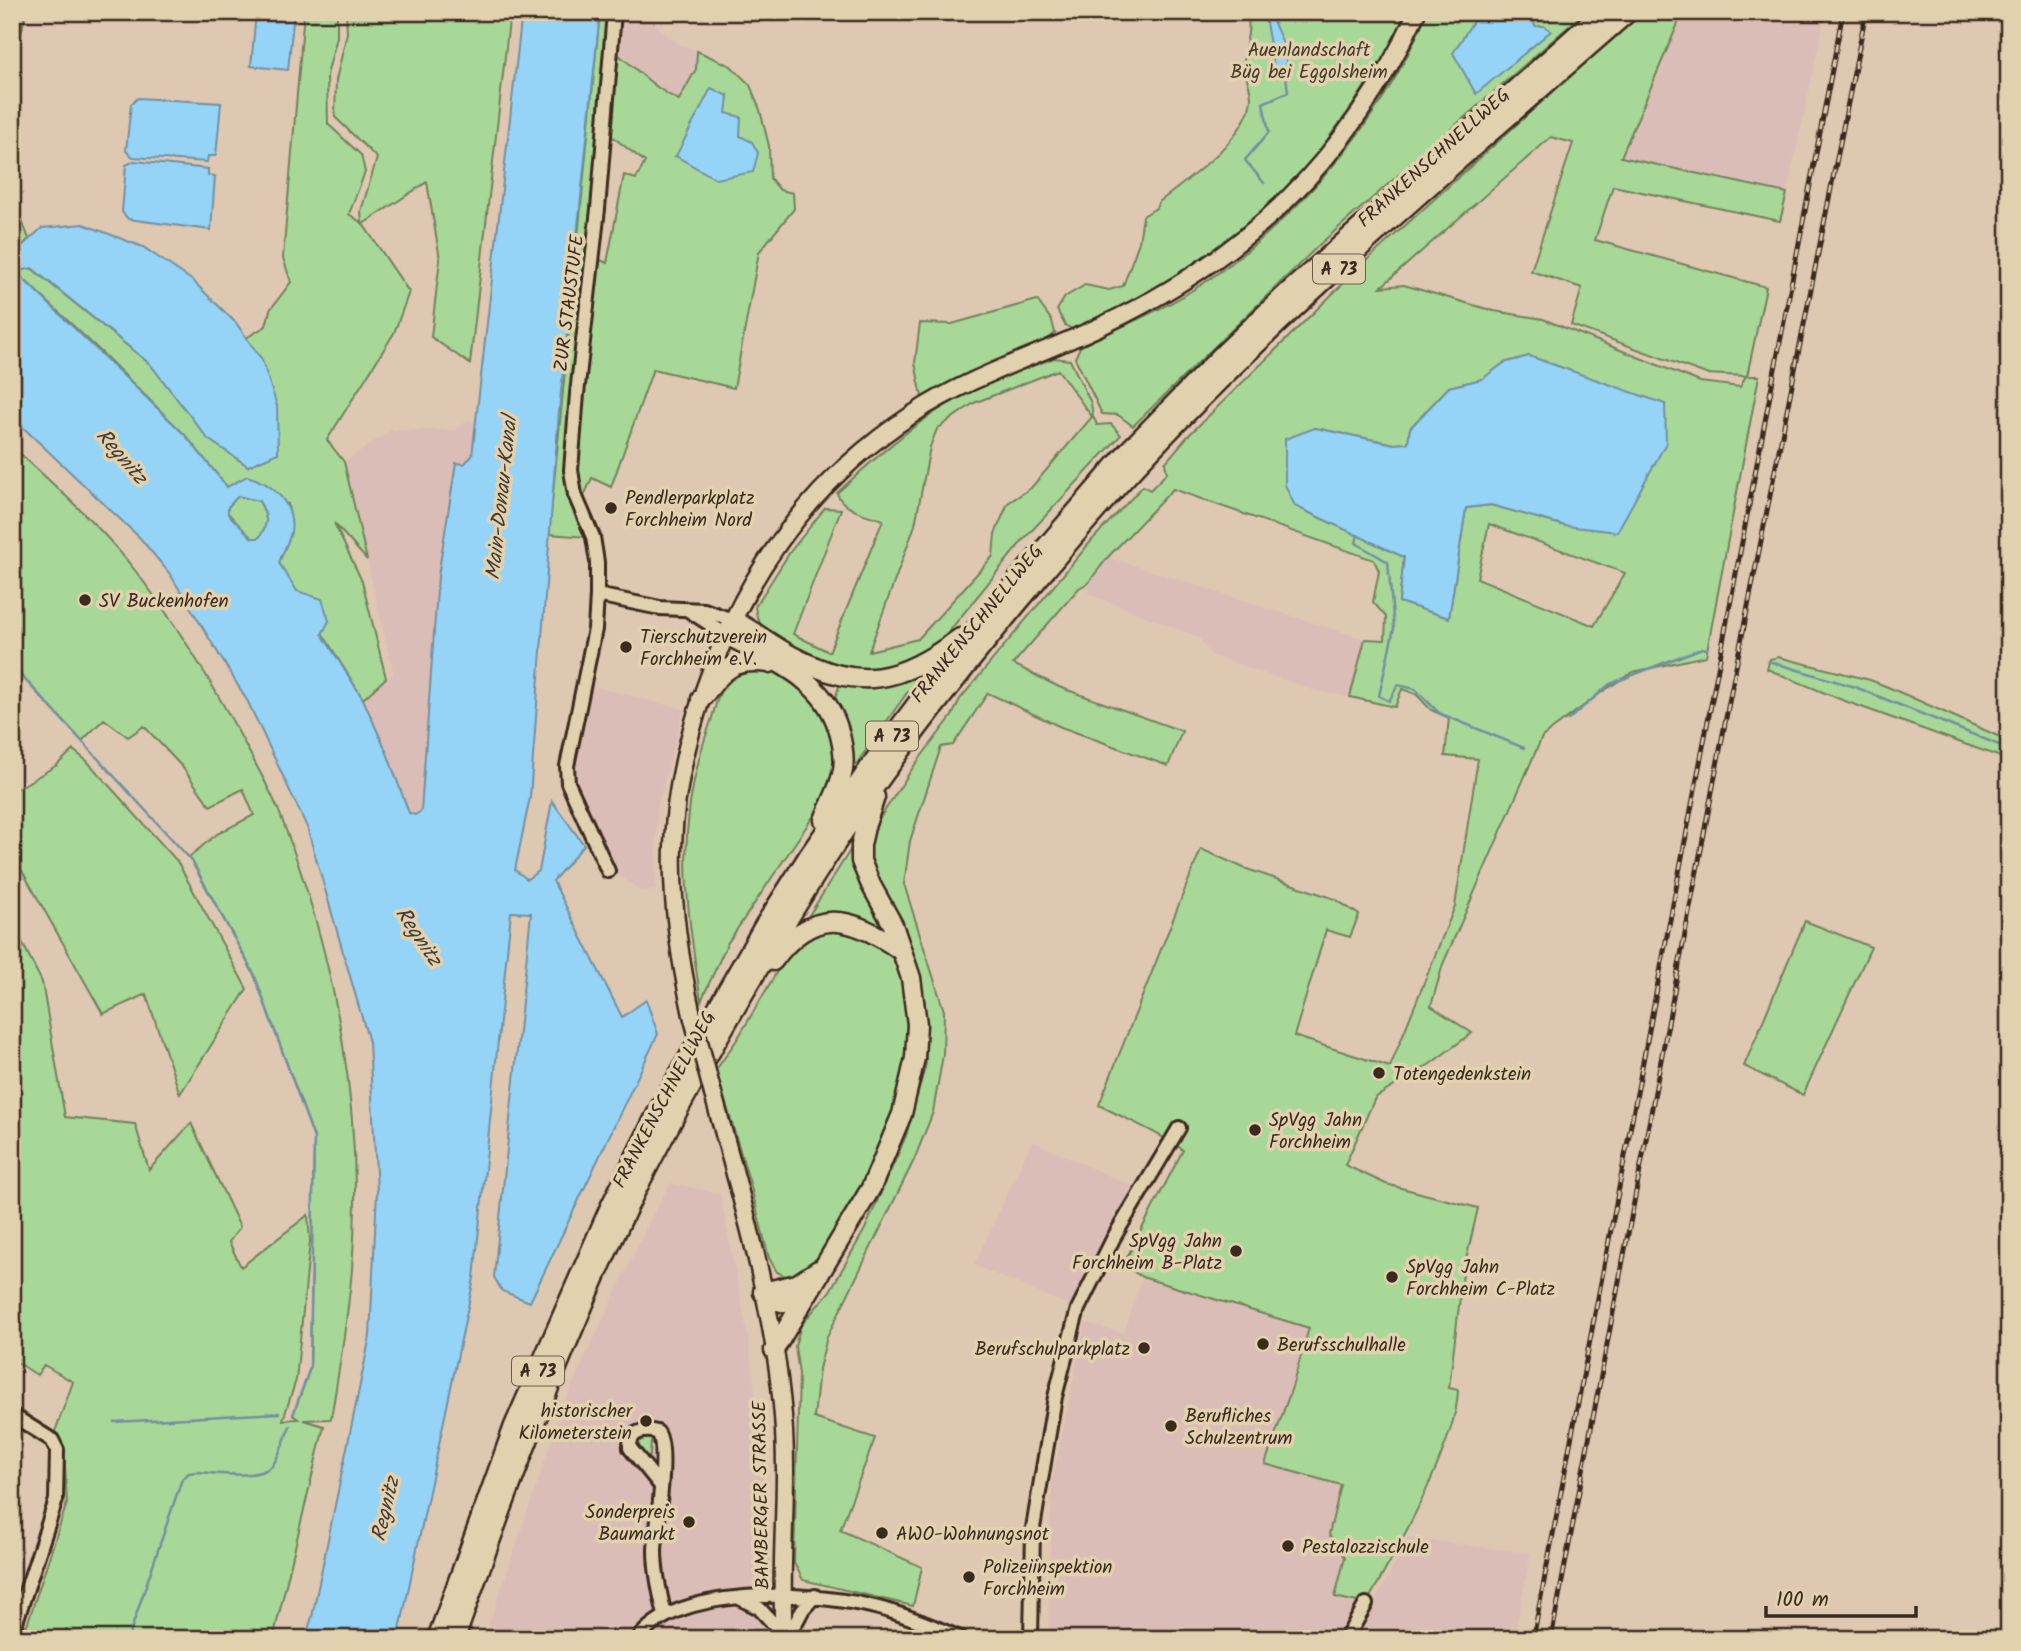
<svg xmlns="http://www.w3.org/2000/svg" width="2021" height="1651" font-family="Kalam,sans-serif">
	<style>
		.built { fill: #dbbdb7 }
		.green { fill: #a8d898; stroke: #72815b; stroke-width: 2; fill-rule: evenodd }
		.water { fill: #96d4f7; stroke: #7290a0; stroke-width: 2; fill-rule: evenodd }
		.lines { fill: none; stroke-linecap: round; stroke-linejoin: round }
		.stream { stroke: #7290a0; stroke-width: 2.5 }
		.minor-casing { stroke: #3b2a1e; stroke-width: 18 }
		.major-casing { stroke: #3b2a1e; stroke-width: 21 }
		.highway-casing { stroke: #3b2a1e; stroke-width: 23 }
		.minor { stroke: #e2d1ae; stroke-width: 12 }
		.major { stroke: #e2d1ae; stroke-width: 16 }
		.highway { stroke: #e2d1ae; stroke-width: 18 }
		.rail-casing { stroke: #3b2a1e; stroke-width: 5 }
		.rail { stroke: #e2d1ae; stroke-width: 2.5; stroke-dasharray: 8; stroke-linecap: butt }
		.major-bridge-casing { stroke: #3b2a1e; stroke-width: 21; stroke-linecap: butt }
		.major-bridge { stroke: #e2d1ae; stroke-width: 16 }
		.poi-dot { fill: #3b2a1e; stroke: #e2d1ae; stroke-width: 2.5 }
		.labels { text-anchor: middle; stroke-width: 7; stroke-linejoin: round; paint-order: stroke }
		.shield { fill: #e2d1ae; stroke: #6d5c49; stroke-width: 2 }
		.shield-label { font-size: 18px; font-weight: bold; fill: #3b2a1e }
		.park-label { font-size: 19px; fill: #463b2a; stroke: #e2d1ae }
		.street-label { font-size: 19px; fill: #3b2a1e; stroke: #e2d1ae }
		.poi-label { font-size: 19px; fill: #3b2a1e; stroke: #e2d1ae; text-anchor: start }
		.water-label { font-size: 21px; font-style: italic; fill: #443b34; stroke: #e2d1ae }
	</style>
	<rect width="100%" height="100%" fill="#dfc8b2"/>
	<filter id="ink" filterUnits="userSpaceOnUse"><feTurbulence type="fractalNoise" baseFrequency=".0143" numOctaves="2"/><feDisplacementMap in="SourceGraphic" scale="14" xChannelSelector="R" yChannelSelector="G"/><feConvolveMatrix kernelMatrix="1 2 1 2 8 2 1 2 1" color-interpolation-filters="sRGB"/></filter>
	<g filter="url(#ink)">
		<path class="built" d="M 621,12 L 640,12 L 678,43 L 697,51 L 696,69 L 679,100 L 660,92 L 637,68 L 616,53 Z
			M 1683,12 L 1716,12 L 1824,21 L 1787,193 L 1621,157 Z
			M 468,420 L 475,421 L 472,457 L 464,464 L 456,463 L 438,576 L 421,812 L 414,815 L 409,813 L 387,753 L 363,699 L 393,673 L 344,462 L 391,430 L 455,430 Z
			M 1108,557 L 1365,639 L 1350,697 L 1316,691 L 1211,655 L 1198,637 L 1089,594 L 1088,583 Z
			M 592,686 L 684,709 L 657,809 L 656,890 L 640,891 L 610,869 L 573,786 L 578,752 Z
			M 1032,1141 L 1137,1188 L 1070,1306 L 974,1265 Z
			M 670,1183 L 720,1193 L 748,1336 L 761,1439 L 764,1518 L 779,1607 L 780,1639 L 484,1639 L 566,1398 L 646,1228 Z
			M 1142,1277 L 1310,1328 L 1292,1387 L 1265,1464 L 1341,1485 L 1329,1534 L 1346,1557 L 1335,1597 L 1362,1604 L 1341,1639 L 1048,1639 L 1052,1481 L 1085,1323 L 1124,1333 Z
			M 1409,1538 L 1531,1553 L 1514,1639 L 1355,1639 Z"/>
		<path class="green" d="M 12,12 L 26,12 L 12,74 Z
			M 304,12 L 337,12 L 337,37 L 327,75 L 328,124 L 361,155 L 365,172 L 349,214 L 362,223 L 361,211 L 377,158 L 335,117 L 336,80 L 347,33 L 346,12 L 487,12 L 494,15 L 495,12 L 510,12 L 470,364 L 431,337 L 440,259 L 427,182 L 363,224 L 409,292 L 394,333 L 327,440 L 344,462 L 367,560 L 334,523 L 362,581 L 386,678 L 363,699 L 279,563 L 291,531 L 288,504 L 227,487 L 186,436 L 99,350 L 16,272 L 31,268 L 150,364 L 209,439 L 248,466 L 262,360 L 246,338 L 266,326 L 270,310 L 291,282 L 283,258 Z
			M 600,12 L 611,12 L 566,450 L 567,474 L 587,537 L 549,534 Z
			M 1247,12 L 1407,12 L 1400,32 L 1350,109 L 1301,175 L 1212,257 L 1105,318 L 1072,329 L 1065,325 L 1057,310 L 1065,297 L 1085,285 L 1109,290 L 1123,286 L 1139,242 L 1143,216 L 1156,208 L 1159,202 C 1186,181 1250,136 1251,98 C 1251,87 1245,77 1244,66 C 1243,47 1252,33 1247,12 Z
			M 1427,12 L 1479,12 L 1477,18 L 1535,26 L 1532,18 L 1534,12 L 1585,12 L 1320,244 L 1133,426 L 1118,415 L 1102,414 L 1075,358 L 1080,347 C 1114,329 1152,315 1185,295 C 1287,232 1383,124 1427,12 Z
			M 1641,12 L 1683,12 L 1621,157 L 1787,193 L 1780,221 L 1613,186 L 1595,240 L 1766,287 L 1747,376 L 1759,376 L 1706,656 L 1633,672 L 1602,692 L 1542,737 L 1443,964 L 1431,1006 L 1472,1033 L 1430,1064 L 1375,1098 L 1345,1165 L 1386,1184 L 1478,1208 L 1463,1273 L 1449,1388 L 1458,1390 C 1457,1416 1447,1440 1438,1463 C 1418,1512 1393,1558 1366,1604 L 1335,1597 L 1345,1557 L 1329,1534 L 1341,1485 L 1265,1464 L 1292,1387 L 1309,1328 L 1142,1277 L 1123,1265 L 1183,1150 C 1157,1131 1127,1120 1099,1105 L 1201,849 L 1244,868 L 1335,899 L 1359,915 L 1350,937 L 1326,930 L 1294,1036 L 1390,1067 L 1455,906 L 1478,759 L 1445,756 L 1449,718 L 1431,710 L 1416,694 L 1402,689 L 1395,707 L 1350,697 L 1365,639 L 1385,640 L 1386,617 L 1373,602 L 1379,571 L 1374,560 L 1173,489 L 1108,557 L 1088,583 L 1079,588 L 1013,664 L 1059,687 L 1182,731 L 1168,766 L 1061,727 L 988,693 L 953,745 L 941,747 L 910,841 L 904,884 L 944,1011 L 943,1055 L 933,1112 L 914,1160 L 827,1337 L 819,1369 L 814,1418 L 875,1438 L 840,1530 L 922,1567 L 913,1606 L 803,1580 L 794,1563 L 799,1374 L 795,1346 L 801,1325 L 830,1291 L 865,1229 L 906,1136 L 926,1064 L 925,1004 L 911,945 L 873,874 L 869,847 L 874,827 L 914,766 L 952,716 L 960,699 L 1092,540 L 1143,486 L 1150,490 L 1167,473 L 1165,463 L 1187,437 L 1366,261 ZM 1551,137 L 1573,143 L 1531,271 L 1582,288 L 1571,325 L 1706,374 L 1746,376 L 1740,387 L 1700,382 L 1543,319 L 1494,311 L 1404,285 L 1381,287 ZM 1529,356 L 1665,405 L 1566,526 L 1491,505 L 1466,508 L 1449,618 L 1399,602 L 1404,557 L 1295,506 L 1315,428 L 1395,444 L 1408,443 L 1410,428 L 1449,387 L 1483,379 L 1504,363 ZM 1489,524 L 1625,573 L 1594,626 L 1477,578 Z
			M 1716,12 L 1825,12 L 1824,21 Z
			M 697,51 L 731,66 L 750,85 L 760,110 L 769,146 L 770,178 L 780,190 L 793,193 L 794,209 L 759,252 L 734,388 L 653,369 L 611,487 L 592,478 L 584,496 L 580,494 L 576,468 L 596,258 L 607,263 L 624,175 L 636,179 L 645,162 L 609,134 L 616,53 C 638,69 654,89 679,100 L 696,69 ZM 728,96 L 725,113 L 740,136 L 676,156 Z
			M 12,168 L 19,213 L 29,239 L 12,255 Z
			M 1037,300 L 1052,321 L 1055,333 L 1046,341 L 988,365 L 922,397 L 915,363 L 920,323 L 952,324 Z
			M 1054,358 L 1070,360 L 1091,403 L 1093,416 L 1097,425 L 1111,424 L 1121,435 L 1023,540 L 934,650 L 874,673 L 840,670 L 806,657 L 764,630 L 757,617 L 755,607 L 790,552 L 825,508 L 841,509 L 793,634 L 829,652 L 883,520 C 868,515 842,510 837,493 C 874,459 911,425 955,400 C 986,382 1020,371 1054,358 ZM 1058,370 L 1092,417 L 1031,488 L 1008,503 L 995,534 L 993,556 L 918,639 L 869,651 L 915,525 L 930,447 L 937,429 L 974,403 Z
			M 12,446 C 55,486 101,526 137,573 C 179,627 214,686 246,746 C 258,769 271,791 280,814 C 336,958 365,1115 352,1269 C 348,1319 339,1369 331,1419 L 303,1420 L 324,1426 L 273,1639 L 20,1639 L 28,1622 L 67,1503 L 64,1448 L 57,1450 L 52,1440 L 73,1382 L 44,1365 L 37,1375 L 12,1359 L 12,922 L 42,982 L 65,1117 L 135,1124 L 149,1170 L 191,1123 L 240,1227 L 229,1242 L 241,1267 L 308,1215 L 310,1241 L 296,1380 L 283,1420 L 298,1419 L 293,1415 L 310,1368 L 314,1138 L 254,974 L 189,857 L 217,834 L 254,815 L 243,789 L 210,806 L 183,768 L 144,726 L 128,737 L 104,719 L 82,741 L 12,666 Z
			M 238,496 L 259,501 C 268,517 269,523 259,538 L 252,539 L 228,513 L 228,507 Z
			M 1778,657 L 1870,680 L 1888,687 L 2009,741 L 2009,760 L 1842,700 L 1767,669 L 1770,659 Z
			M 758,665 L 780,671 L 807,688 L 832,720 L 838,742 L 833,787 L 727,944 L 701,1001 C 685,900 674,821 711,721 C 716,705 721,678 737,670 C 743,667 752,667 758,665 Z
			M 924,669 L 849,774 C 848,747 849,725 834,702 L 841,680 Z
			M 73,750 L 87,761 L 177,861 L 247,989 L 180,1094 L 146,994 L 103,1014 L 12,853 L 12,792 L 57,765 Z
			M 856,841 L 867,885 L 888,936 L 828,916 L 808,917 Z
			M 1805,921 L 1871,947 L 1803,1095 L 1744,1066 Z
			M 845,929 C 855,933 870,937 879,943 C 895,955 902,977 905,995 C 920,1083 868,1193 816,1262 L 806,1270 L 789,1278 L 777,1272 L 769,1258 L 751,1187 L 716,1070 L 738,1038 L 792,946 L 808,934 Z
			M 650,1436 L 656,1442 L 657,1446 L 651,1442 L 649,1464 L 636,1445 L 640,1438 Z"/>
		<path class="water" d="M 256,12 L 294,12 L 288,70 L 251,66 Z
			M 522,12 L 600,12 L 559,411 L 530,797 L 515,870 L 527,879 L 539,871 L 552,801 L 584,845 L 553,881 L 622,1017 L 646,1000 L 658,1034 L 530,1302 L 502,1291 L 494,1277 L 531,913 L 511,912 L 474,1278 L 398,1639 L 305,1639 L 312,1617 L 370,1336 L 377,1191 L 369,1042 L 307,827 L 248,702 L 170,574 L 140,538 L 12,417 L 12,255 L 42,228 L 83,224 L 143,247 L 193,281 L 236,323 L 262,360 L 277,406 L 278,453 L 248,466 L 208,439 L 150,364 L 32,268 L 16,272 L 186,436 L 227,487 L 247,476 C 272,483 295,503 291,532 C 289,542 282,553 279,563 L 297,591 L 322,599 L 329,621 L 322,634 L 363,699 L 387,753 L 409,813 L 415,815 L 421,811 L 438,576 L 456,463 L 464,464 L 472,456 ZM 238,496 L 259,501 C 268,517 269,523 259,538 L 252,538 L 228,514 L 228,507 Z
			M 1264,12 L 1274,12 L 1273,21 L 1286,50 L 1286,76 L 1274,67 Z
			M 1479,12 L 1534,12 L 1532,18 L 1535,26 L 1544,26 L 1551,31 L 1476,94 L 1453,53 Z
			M 711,88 L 728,96 L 726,113 L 741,117 L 740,136 L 752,142 L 758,153 L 753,172 L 716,179 L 676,156 Z
			M 138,98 L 221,103 L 216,156 L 208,156 L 207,162 L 133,157 L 126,151 L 131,104 Z
			M 134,161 L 208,169 L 208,175 L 215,176 L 211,230 L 128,219 L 122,212 L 126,165 Z
			M 1529,356 L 1665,404 L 1666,443 L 1617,532 L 1566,526 L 1491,505 L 1466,508 L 1449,618 L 1399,602 L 1404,557 L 1295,506 L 1285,485 L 1285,439 L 1315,428 L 1394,444 L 1408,443 L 1410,428 L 1449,387 L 1482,379 L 1504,363 Z"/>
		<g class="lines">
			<path class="stream" d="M 1264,183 L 1245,160 L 1269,132 L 1263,103 L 1288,92 L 1286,76
				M 1358,535 L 1356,543 L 1388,562 L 1394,628 L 1379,696 L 1389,701 L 1398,685 L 1415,689 L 1439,713 L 1524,748
				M 1768,661 L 1855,687 L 2009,749
				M 12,665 L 192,861 L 254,974 L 314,1138 L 310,1368 L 293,1415
				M 1568,720 L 1610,684 L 1702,648 L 1707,649
				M 114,1422 L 279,1413
				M 128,1639 L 182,1479 L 189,1473 L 197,1472 C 216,1473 258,1480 272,1466 C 280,1456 285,1438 290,1426"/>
			<defs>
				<path id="minor" d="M 614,12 L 598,209 L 577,394 L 571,470 L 575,495 L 593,537 L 597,562 L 597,595 L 660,608 L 704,610 L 732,620
					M 597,595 L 595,629 L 567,766 L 568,783 L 608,871
					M 688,610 L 725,634
					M 12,1415 L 52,1440 L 57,1450 L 56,1500 L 12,1634
					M 661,1486 L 630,1448 C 629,1431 644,1429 657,1432 C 670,1444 656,1528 655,1550 C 655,1570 660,1595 665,1615
					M 741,1599 L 759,1608 L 783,1634
					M 638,1639 C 678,1585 807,1592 866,1605 C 899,1612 931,1625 962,1639
					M 787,1639 L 803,1609 L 815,1596
					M 917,1639 L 924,1623
					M 1031,1639 L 1033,1528 L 1055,1397 L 1073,1327 L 1078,1309 L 1114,1237 L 1179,1128
					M 1346,1639 L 1366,1604"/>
				<path id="major" d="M 692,1015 C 680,961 671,904 673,847 C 674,802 683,758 696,715 C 734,590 803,486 913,414 C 972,375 1040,355 1103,325 C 1248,257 1349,158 1417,12
					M 713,1094 C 742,1199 774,1307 783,1416 C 789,1490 779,1565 784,1639"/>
				<path id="highway" d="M 732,620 C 753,630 771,645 792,656 C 861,692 898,683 960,638
					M 725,634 C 768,658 822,676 838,728 C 842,741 845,756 843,770 C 840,788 830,804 824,820
					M 701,699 C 724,670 731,658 770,663
					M 773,961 C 813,906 850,915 900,950
					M 763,1292 L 797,1284 L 818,1270
					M 763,1292 C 779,1305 786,1305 805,1296
					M 774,1350 L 871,1188 L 902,1114 L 915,1058 L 917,1024 L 911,978 L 893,925 L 871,885 L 861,861 L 861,845 L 865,827 L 875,797
					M 437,1639 L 514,1426 L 609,1209 L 658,1111 L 764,926 L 809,855 L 874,761 L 955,653 L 1128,451 L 1224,353 L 1286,294 L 1602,12
					M 455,1639 C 506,1494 560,1350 626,1211 C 655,1150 689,1090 722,1031 C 768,951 815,872 868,796 C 921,721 979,649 1038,579 C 1071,540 1104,500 1139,463 C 1290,301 1462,158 1628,12"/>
			</defs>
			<use href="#minor" class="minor-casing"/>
			<use href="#major" class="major-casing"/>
			<use href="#highway" class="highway-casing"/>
			<use href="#minor" class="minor"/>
			<use href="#major" class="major"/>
			<use href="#highway" class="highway"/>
			<defs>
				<path id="rail" d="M 1533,1639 L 1843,12
					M 1551,1639 L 1730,697 L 1866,12"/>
			</defs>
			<use href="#rail" class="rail-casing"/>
			<use href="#rail" class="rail"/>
			<defs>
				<path id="major-bridge" d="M 692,1015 L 713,1094"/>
			</defs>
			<use href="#major-bridge" class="major-bridge-casing"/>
			<use href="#major-bridge" class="major-bridge"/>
		</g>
	</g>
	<g class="poi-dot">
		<circle cx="611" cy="508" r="7"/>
		<circle cx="85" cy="600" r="7"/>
		<circle cx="626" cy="647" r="7"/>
		<circle cx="1379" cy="1073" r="7"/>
		<circle cx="1255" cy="1130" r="7"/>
		<circle cx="1236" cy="1251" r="7"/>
		<circle cx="1392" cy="1277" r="7"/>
		<circle cx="1263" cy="1344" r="7"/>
		<circle cx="1144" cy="1348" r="7"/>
		<circle cx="646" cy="1421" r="7"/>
		<circle cx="1171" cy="1426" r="7"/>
		<circle cx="689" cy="1522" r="7"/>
		<circle cx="882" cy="1533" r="7"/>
		<circle cx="1288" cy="1546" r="7"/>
		<circle cx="969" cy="1577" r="7"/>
	</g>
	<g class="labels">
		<g class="shield">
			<rect x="1313" y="254.5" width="52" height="29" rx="5"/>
			<rect x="866" y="721.5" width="52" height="29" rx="5"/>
			<rect x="512" y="1356.5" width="52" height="29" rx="5"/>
		</g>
		<g class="shield-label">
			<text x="1339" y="275">A 73</text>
			<text x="892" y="742">A 73</text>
			<text x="538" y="1377">A 73</text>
		</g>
		<g class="park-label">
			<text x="1309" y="56">Auenlandschaft<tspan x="1309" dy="22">Büg bei Eggolsheim</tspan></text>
		</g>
		<g class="street-label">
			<text transform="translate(1433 157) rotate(-42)" y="7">FRANKENSCHNELLWEG</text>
			<text transform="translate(568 303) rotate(-83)" y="7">ZUR STAUSTUFE</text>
			<text transform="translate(976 623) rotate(-51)" y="7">FRANKENSCHNELLWEG</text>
			<text transform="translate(663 1099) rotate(-62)" y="7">FRANKENSCHNELLWEG</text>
			<text transform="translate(760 1495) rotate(-91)" y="7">BAMBERGER STRASSE</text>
		</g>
		<g class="poi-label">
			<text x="625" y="504">Pendlerparkplatz<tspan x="625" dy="22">Forchheim Nord</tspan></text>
			<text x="99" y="607">SV Buckenhofen</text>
			<text x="640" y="643">Tierschutzverein<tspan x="640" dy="22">Forchheim e.V.</tspan></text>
			<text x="1393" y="1080">Totengedenkstein</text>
			<text x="1269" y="1126">SpVgg Jahn<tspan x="1269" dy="22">Forchheim</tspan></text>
			<text x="1222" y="1247" text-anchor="end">SpVgg Jahn<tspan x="1222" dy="22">Forchheim B-Platz</tspan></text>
			<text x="1406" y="1273">SpVgg Jahn<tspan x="1406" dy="22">Forchheim C-Platz</tspan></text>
			<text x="1277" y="1351">Berufsschulhalle</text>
			<text x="1130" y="1355" text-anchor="end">Berufschulparkplatz</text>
			<text x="632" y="1417" text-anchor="end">historischer<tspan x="632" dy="22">Kilometerstein</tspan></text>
			<text x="1185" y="1422">Berufliches<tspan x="1185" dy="22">Schulzentrum</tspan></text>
			<text x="675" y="1518" text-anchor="end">Sonderpreis<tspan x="675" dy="22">Baumarkt</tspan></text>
			<text x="896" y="1540">AWO-Wohnungsnot</text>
			<text x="1302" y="1553">Pestalozzischule</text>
			<text x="983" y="1573">Polizeiinspektion<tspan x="983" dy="22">Forchheim</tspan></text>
		</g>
		<g class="water-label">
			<text transform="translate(122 456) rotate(49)" y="7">Regnitz</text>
			<text transform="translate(501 498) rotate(-84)" y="7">Main-Donau-Kanal</text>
			<text transform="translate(419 936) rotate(56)" y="7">Regnitz</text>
			<text transform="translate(385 1509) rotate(-77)" y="7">Regnitz</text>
		</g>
	</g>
	<rect width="2021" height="1651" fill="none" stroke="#e2d1ae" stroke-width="42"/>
	<rect x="21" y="21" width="1979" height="1609" fill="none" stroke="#3b2a1e" stroke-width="2.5" filter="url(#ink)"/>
	<path d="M1766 1606v10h150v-10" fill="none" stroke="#3b2a1e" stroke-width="3.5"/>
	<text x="1776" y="1606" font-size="21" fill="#3b2a1e" stroke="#e2d1ae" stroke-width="5" paint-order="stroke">100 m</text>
</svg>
